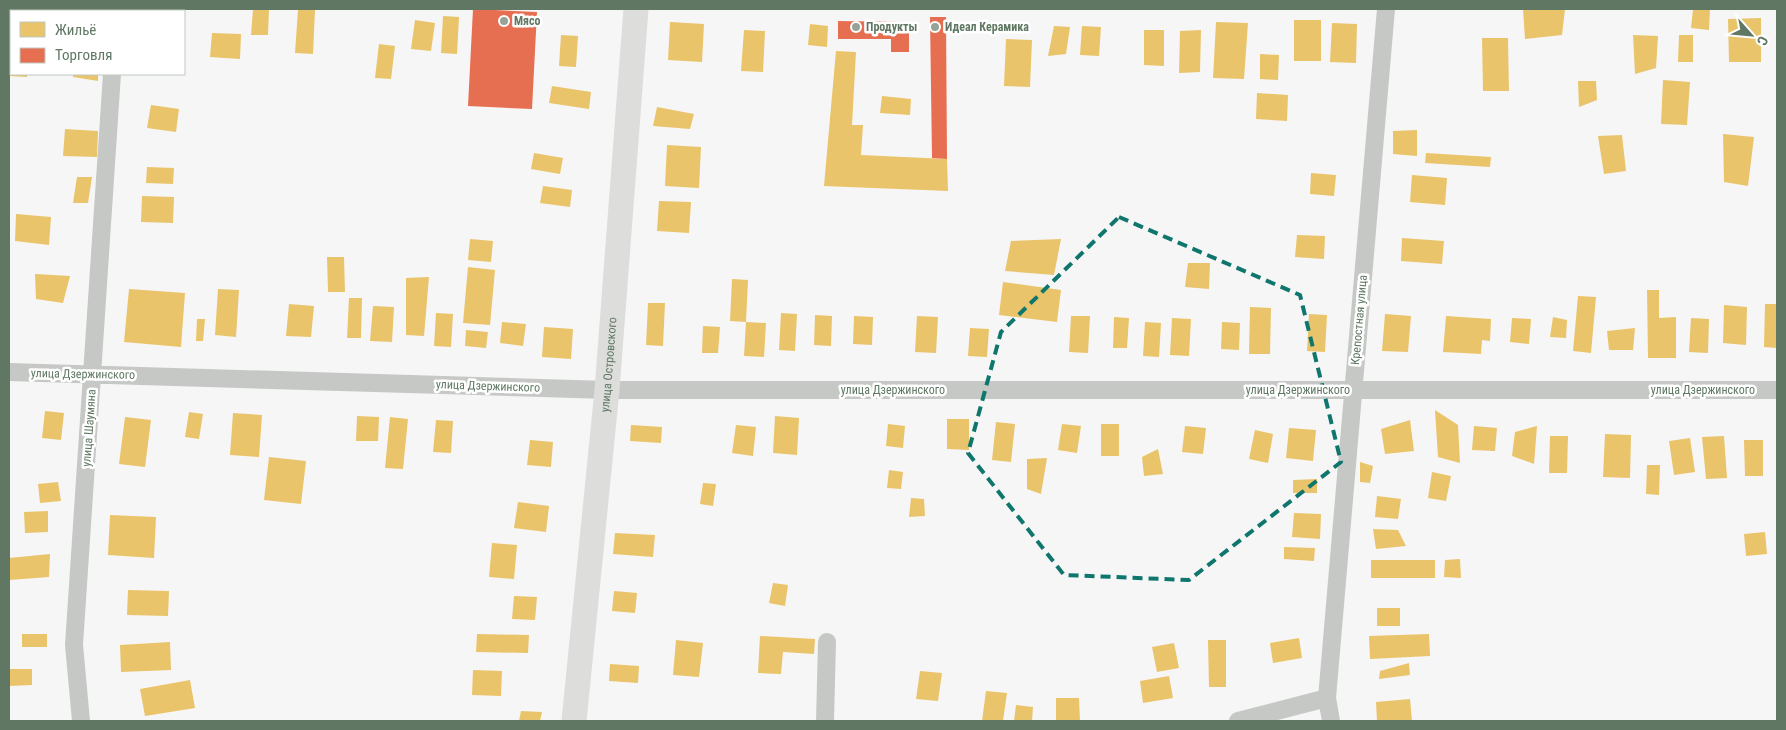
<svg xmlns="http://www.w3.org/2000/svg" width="1786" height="730" font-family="'Roboto Condensed',sans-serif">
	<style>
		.homes { fill: #e9c46a }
		.shops { fill: #e76f51 }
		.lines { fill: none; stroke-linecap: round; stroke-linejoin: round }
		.street { stroke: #c6c8c6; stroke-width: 18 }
		.secondary { stroke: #dddddc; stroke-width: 25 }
		.marked { fill: none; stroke: #0f766e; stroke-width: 4; stroke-dasharray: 10 6; stroke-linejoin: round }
		.poi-dot { fill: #95a496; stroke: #fff; stroke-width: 2 }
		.labels { text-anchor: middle; stroke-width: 5; stroke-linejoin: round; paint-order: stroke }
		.poi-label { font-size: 12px; font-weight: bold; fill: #607863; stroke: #fff; text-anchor: start }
		.street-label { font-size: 12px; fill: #607863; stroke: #fff }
	</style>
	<rect width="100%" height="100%" fill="#f7f6f6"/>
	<path class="homes" d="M 253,9 L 269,9 L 268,35 L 251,35 Z
		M 1523,9 L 1565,9 L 1562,35 L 1525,39 Z
		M 1693,9 L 1710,9 L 1709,30 L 1691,28 Z
		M 298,10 L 315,10 L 313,54 L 295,53 Z
		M 443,16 L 459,17 L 457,54 L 441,53 Z
		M 1761,18 L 1761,62 L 1729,62 L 1728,19 Z
		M 415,20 L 435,23 L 431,51 L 411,49 Z
		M 1294,20 L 1321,20 L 1321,61 L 1294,61 Z
		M 670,22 L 704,24 L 702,62 L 668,60 Z
		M 1216,22 L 1248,23 L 1244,79 L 1213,78 Z
		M 1332,23 L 1357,24 L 1356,63 L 1330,62 Z
		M 810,24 L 828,26 L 827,47 L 808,45 Z
		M 1054,26 L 1070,27 L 1066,54 L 1048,56 Z
		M 1082,26 L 1101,27 L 1099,56 L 1080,55 Z
		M 744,30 L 765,31 L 763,72 L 741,71 Z
		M 1144,30 L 1164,30 L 1164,66 L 1144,65 Z
		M 1201,30 L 1200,72 L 1179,73 L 1180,31 Z
		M 212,33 L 241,34 L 240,59 L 210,57 Z
		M 561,35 L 578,36 L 576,67 L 559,66 Z
		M 1633,35 L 1658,36 L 1656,68 L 1635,74 Z
		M 1679,35 L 1693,35 L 1693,62 L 1678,62 Z
		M 1482,38 L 1508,38 L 1509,91 L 1483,91 Z
		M 1006,39 L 1032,40 L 1030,87 L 1004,86 Z
		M 379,44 L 395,46 L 391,79 L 375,78 Z
		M 836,51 L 856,52 L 852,125 L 863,125 L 861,155 L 947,159 L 948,191 L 824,186 Z
		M 9,52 L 11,52 L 11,74 L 27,74 L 27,77 L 9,76 Z
		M 1260,54 L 1279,55 L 1278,80 L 1260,79 Z
		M 73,74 L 98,74 L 98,81 L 73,77 Z
		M 1663,80 L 1690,82 L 1687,125 L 1661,124 Z
		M 1578,81 L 1596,81 L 1597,100 L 1579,107 Z
		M 552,86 L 591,92 L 589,109 L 549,103 Z
		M 1257,93 L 1288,95 L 1287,121 L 1256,119 Z
		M 882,96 L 911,99 L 910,115 L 880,113 Z
		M 151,105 L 179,109 L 176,132 L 147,128 Z
		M 657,107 L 694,114 L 690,129 L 653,126 Z
		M 65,129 L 98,131 L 97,157 L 63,156 Z
		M 1417,130 L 1417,156 L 1393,154 L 1393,131 Z
		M 1723,134 L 1754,137 L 1748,186 L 1724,182 Z
		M 1622,135 L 1626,171 L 1604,174 L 1598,136 Z
		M 667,145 L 701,147 L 699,188 L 665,186 Z
		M 534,153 L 563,158 L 560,174 L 531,169 Z
		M 1426,153 L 1491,157 L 1490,167 L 1425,163 Z
		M 147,167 L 174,168 L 173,184 L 146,183 Z
		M 1311,173 L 1336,175 L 1334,196 L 1310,194 Z
		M 1412,175 L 1447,178 L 1445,205 L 1410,202 Z
		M 77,177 L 92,177 L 88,203 L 73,203 Z
		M 543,186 L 572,190 L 570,207 L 540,203 Z
		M 142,196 L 174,197 L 173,223 L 141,222 Z
		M 659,201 L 691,202 L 689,233 L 657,231 Z
		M 16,214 L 51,217 L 49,245 L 15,241 Z
		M 1297,235 L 1325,236 L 1324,259 L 1295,257 Z
		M 1402,238 L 1444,241 L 1442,264 L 1401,261 Z
		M 470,239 L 493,241 L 491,262 L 468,260 Z
		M 1061,239 L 1054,275 L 1005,271 L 1011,241 Z
		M 327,257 L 344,257 L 345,292 L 328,292 Z
		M 1188,263 L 1210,263 L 1209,289 L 1185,287 Z
		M 468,267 L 495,270 L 490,325 L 463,323 Z
		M 35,274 L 70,276 L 63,303 L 36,299 Z
		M 429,277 L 424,336 L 406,335 L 406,278 Z
		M 732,279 L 748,280 L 746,322 L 730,321 Z
		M 1003,282 L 1061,290 L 1057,322 L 999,315 Z
		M 129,289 L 185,293 L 181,347 L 124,342 Z
		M 218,289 L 239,290 L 236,337 L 215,335 Z
		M 1647,290 L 1659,290 L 1659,318 L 1676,317 L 1676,358 L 1648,358 Z
		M 1578,296 L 1596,297 L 1591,353 L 1573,351 Z
		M 349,298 L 362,298 L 361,338 L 347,338 Z
		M 648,303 L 665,303 L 663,346 L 646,345 Z
		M 289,304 L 314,306 L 311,337 L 286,336 Z
		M 1765,304 L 1777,304 L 1777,348 L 1764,347 Z
		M 1724,305 L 1747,307 L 1746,345 L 1723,343 Z
		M 373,306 L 394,307 L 392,342 L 370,341 Z
		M 1250,307 L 1271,308 L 1270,354 L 1249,354 Z
		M 436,313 L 453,314 L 451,347 L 434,346 Z
		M 781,313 L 797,314 L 795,351 L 779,350 Z
		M 1309,314 L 1327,315 L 1325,352 L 1307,351 Z
		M 1385,314 L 1411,316 L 1408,352 L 1382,351 Z
		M 815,315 L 832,316 L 831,346 L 814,345 Z
		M 854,316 L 873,317 L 872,345 L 853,344 Z
		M 917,316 L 938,317 L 936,353 L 915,352 Z
		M 1071,316 L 1090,316 L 1088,353 L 1069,352 Z
		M 1446,316 L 1491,319 L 1490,341 L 1482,340 L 1481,354 L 1443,352 Z
		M 1114,317 L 1129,318 L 1127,348 L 1113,348 Z
		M 1553,317 L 1567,320 L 1566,338 L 1550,337 Z
		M 1172,318 L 1191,319 L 1189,356 L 1170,355 Z
		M 1512,318 L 1531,319 L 1529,344 L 1510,342 Z
		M 1691,318 L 1709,319 L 1708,353 L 1689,352 Z
		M 197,319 L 205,319 L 203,341 L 196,341 Z
		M 502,322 L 526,324 L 523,346 L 500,343 Z
		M 746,322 L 766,323 L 764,357 L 744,356 Z
		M 1145,322 L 1161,323 L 1159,357 L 1143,356 Z
		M 1222,322 L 1240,323 L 1239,350 L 1221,349 Z
		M 703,326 L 720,327 L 718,353 L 702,353 Z
		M 544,327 L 573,329 L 571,359 L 542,357 Z
		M 970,328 L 989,329 L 987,357 L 968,356 Z
		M 1635,328 L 1633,350 L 1609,350 L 1607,331 Z
		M 466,330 L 488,332 L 486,348 L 465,346 Z
		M 1435,410 L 1458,425 L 1460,463 L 1438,457 Z
		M 45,411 L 64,413 L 61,440 L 42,438 Z
		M 189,412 L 203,414 L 199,439 L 185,437 Z
		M 233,413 L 262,415 L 259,457 L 230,455 Z
		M 357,416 L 379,417 L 378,441 L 356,441 Z
		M 775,416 L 799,418 L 797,455 L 773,453 Z
		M 125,417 L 151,420 L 145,467 L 119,464 Z
		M 390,417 L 408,419 L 403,469 L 385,468 Z
		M 947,419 L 969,419 L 969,450 L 947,449 Z
		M 436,420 L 453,421 L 451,453 L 433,452 Z
		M 1410,420 L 1414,451 L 1385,454 L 1381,429 Z
		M 996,422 L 1015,424 L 1011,462 L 992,460 Z
		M 888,424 L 905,426 L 903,448 L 886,446 Z
		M 1062,424 L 1081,426 L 1077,453 L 1058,450 Z
		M 1101,424 L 1119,424 L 1119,456 L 1101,456 Z
		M 631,425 L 662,427 L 661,443 L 630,441 Z
		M 736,425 L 756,427 L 753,456 L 732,453 Z
		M 1185,426 L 1206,428 L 1203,454 L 1182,452 Z
		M 1474,426 L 1497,428 L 1495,451 L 1472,450 Z
		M 1537,426 L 1534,464 L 1512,456 L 1515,432 Z
		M 1289,428 L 1316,430 L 1313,461 L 1286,458 Z
		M 1255,430 L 1273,434 L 1268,463 L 1249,459 Z
		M 1605,434 L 1631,435 L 1630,478 L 1603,477 Z
		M 1550,436 L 1568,436 L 1567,473 L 1549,473 Z
		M 1724,436 L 1727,478 L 1706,479 L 1702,437 Z
		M 1690,438 L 1695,472 L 1674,475 L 1669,441 Z
		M 530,440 L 553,442 L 551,467 L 527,465 Z
		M 1744,440 L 1763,440 L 1763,476 L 1745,476 Z
		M 1158,449 L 1163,474 L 1144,476 L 1142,457 Z
		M 269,457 L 306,461 L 301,504 L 264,500 Z
		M 1047,458 L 1041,494 L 1027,489 L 1027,459 Z
		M 1360,462 L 1373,466 L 1370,483 L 1360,482 Z
		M 1647,465 L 1660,465 L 1659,495 L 1646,494 Z
		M 889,470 L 903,472 L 901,489 L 887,488 Z
		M 1432,472 L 1451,476 L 1446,501 L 1428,498 Z
		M 1317,479 L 1317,493 L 1293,493 L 1293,480 Z
		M 58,482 L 61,501 L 40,503 L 38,484 Z
		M 703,483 L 716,484 L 713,506 L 700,504 Z
		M 1377,496 L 1401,499 L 1398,519 L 1375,517 Z
		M 911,498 L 924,499 L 925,516 L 909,517 Z
		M 518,502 L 549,506 L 546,532 L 514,528 Z
		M 48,511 L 48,532 L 25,533 L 24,512 Z
		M 1294,513 L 1321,514 L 1320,539 L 1292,537 Z
		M 110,515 L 156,517 L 154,558 L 108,555 Z
		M 1373,529 L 1398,530 L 1406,546 L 1376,549 Z
		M 1765,532 L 1767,554 L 1746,556 L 1744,534 Z
		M 615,533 L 655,535 L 653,557 L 613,554 Z
		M 492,543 L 517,545 L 514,579 L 489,577 Z
		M 1284,547 L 1315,548 L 1314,561 L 1284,559 Z
		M 50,554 L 49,577 L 9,580 L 9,558 Z
		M 1460,559 L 1461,578 L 1444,577 L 1445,560 Z
		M 1371,560 L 1435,560 L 1435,578 L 1371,578 Z
		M 773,583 L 788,585 L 785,606 L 769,603 Z
		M 128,590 L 169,591 L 168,616 L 127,615 Z
		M 614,591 L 637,593 L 635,613 L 612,611 Z
		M 514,596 L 537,597 L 535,620 L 512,619 Z
		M 1377,608 L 1400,608 L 1400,626 L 1377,626 Z
		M 22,634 L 47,634 L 47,647 L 22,647 Z
		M 477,634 L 529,635 L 528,653 L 476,652 Z
		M 1429,634 L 1430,656 L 1370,659 L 1369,636 Z
		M 760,636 L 815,639 L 814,654 L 783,652 L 781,674 L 758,673 Z
		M 1299,638 L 1302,658 L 1273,663 L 1270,643 Z
		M 676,640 L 703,643 L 699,677 L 673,675 Z
		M 1208,640 L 1226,640 L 1226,687 L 1209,687 Z
		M 170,642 L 171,670 L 121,672 L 120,645 Z
		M 1174,643 L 1179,668 L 1157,672 L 1152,647 Z
		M 1409,663 L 1410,675 L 1379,679 L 1380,671 Z
		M 610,664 L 639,666 L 638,683 L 609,681 Z
		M 9,669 L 32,669 L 32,685 L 9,686 Z
		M 473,670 L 502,671 L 501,696 L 472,695 Z
		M 920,671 L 942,673 L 938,701 L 916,699 Z
		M 1169,676 L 1173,698 L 1143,703 L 1140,681 Z
		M 190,680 L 195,708 L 145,716 L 140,689 Z
		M 986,691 L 1007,693 L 1003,721 L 982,721 Z
		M 1056,698 L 1079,698 L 1080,721 L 1056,721 Z
		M 1410,699 L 1412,721 L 1377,721 L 1376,702 Z
		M 1016,705 L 1033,707 L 1032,721 L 1014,721 Z
		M 521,711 L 542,712 L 540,721 L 519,721 Z"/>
	<path class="shops" d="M 473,9 L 537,12 L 532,109 L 468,106 Z
		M 930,17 L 946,17 L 947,159 L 932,158 Z
		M 838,21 L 909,22 L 909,52 L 891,52 L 891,39 L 838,39 Z"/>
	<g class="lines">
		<path class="street" d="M 117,11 L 117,9
			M 9,372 L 607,390 L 1777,390
			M 81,721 L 74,645 L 112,74
			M 825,721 L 827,642
			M 1238,721 L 1327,698
			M 1331,721 L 1327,698 L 1386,9"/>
		<path class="secondary" id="s1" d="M 574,721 L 607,390 L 636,9"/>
	</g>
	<path class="marked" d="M 1119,217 L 1300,295 L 1341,462 L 1189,580 L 1064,575 L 968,453 L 1001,332 Z"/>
	<g class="poi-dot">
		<circle cx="504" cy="21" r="5"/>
		<circle cx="856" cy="27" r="5"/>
		<circle cx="935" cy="27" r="5"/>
	</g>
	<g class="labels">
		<g class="poi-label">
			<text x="514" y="25">Мясо</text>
			<text x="866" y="31">Продукты</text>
			<text x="945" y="31">Идеал Керамика</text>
		</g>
		<g class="street-label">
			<text transform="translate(1359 320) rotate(-85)" y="4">Крепостная улица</text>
			<text dy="4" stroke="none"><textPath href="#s1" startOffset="358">улица Островского</textPath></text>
			<text transform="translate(83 374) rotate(1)" y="4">улица Дзержинского</text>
			<text transform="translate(488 386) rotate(2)" y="4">улица Дзержинского</text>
			<text x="893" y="394">улица Дзержинского</text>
			<text x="1298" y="394">улица Дзержинского</text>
			<text x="1703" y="394">улица Дзержинского</text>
			<text transform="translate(89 428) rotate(-86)" y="4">улица Шаумяна</text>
		</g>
	</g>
	<rect width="1786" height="730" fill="none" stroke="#607863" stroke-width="20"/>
	<rect x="10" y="10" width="175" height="65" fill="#ffffff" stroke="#bfc9c1"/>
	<rect x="20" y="22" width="25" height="15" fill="#e9c46a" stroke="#bfc9c1"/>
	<text x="55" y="35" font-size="15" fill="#607863">Жильё</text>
	<rect x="20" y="48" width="25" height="15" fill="#e76f51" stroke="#bfc9c1"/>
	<text x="55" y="60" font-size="15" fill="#607863">Торговля</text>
	<g transform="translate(1751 35) rotate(117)" stroke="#ffffff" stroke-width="4" paint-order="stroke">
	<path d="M0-4L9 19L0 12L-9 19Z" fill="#607863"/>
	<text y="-8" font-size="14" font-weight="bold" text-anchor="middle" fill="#607863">С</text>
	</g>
</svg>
